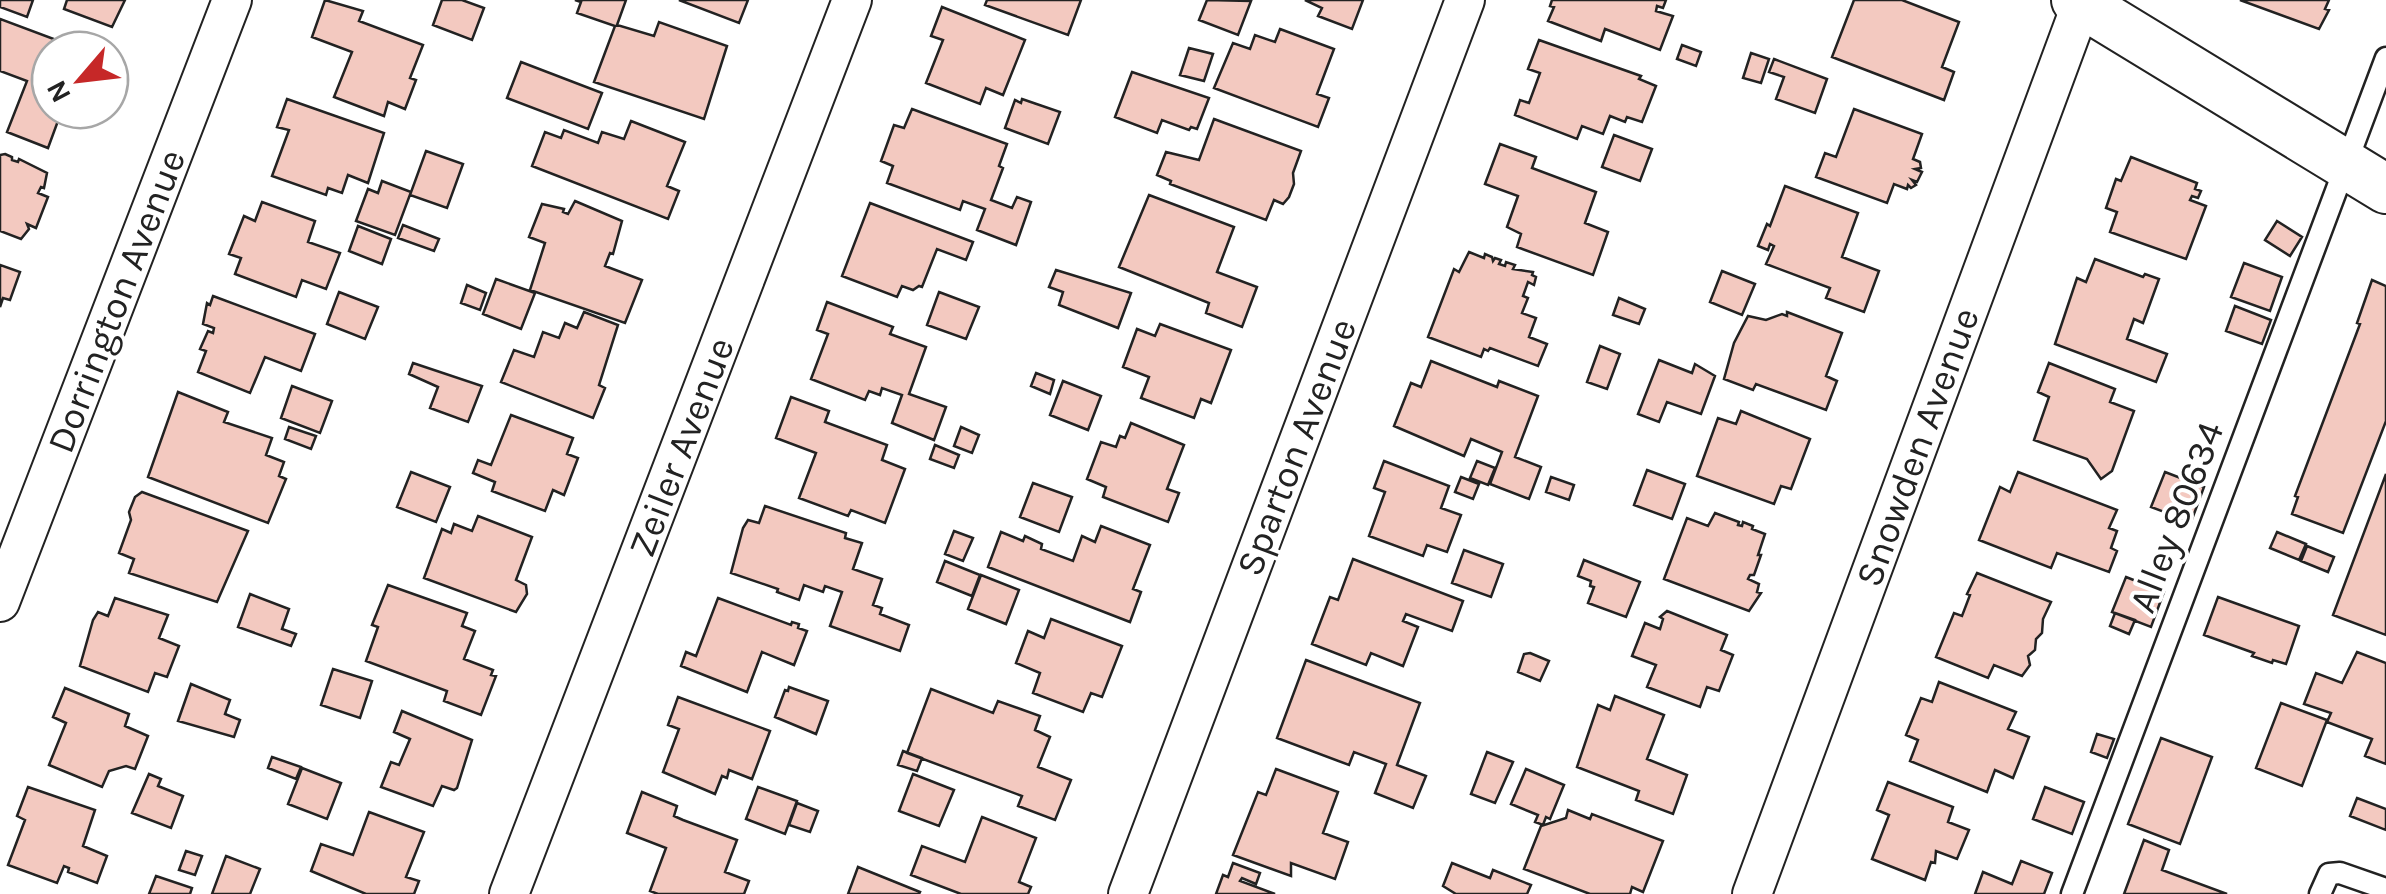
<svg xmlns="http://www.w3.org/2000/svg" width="2386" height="894" font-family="Karla,sans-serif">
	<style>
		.building { fill: #f3c9c0; stroke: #222; stroke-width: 2.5 }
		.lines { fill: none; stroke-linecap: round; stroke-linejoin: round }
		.service-casing { stroke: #222; stroke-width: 25 }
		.minor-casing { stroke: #222; stroke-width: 42 }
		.tertiary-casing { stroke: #222; stroke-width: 52 }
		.service { stroke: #fff; stroke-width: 20 }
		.minor { stroke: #fff; stroke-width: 38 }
		.tertiary { stroke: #fff; stroke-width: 48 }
		.labels { text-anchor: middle; stroke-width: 8; stroke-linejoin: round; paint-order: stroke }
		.street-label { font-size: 38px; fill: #222; stroke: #fff }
	</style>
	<rect width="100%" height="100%" fill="#fff"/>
	<path class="building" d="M 0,0 L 33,0 L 27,17 L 0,7 Z
		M 67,0 L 125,0 L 112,27 L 64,9 Z
		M 325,0 L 363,11 L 359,21 L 423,45 L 410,78 L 416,80 L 405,109 L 388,102 L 384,116 L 334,97 L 352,52 L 312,37 Z
		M 442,0 L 462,0 L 484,8 L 472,40 L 433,25 Z
		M 575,0 L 626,0 L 617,25 L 654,36 L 659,22 L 727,46 L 704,119 L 594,82 L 615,26 L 577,13 L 581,2 Z
		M 679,0 L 748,0 L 739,23 Z
		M 987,0 L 1081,0 L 1068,35 L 985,5 Z
		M 1207,0 L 1251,1 L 1238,35 L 1199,20 Z
		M 1305,0 L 1363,0 L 1352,29 L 1318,16 L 1322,8 Z
		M 1552,0 L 1666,0 L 1663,8 L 1657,6 L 1656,11 L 1673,16 L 1660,50 L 1605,29 L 1601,41 L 1548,21 L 1554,7 L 1550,6 Z
		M 1854,0 L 1902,0 L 1959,22 L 1942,67 L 1954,72 L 1944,100 L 1832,57 Z
		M 2240,0 L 2329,0 L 2325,9 L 2329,10 L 2319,29 Z
		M 942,7 L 1025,40 L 1003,95 L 986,88 L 980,104 L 926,83 L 943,40 L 931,36 Z
		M 0,19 L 83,50 L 50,50 L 50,110 L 62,110 L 48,148 L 7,132 L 27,81 L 0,71 Z
		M 1280,29 L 1334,49 L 1317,94 L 1329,98 L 1318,127 L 1214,88 L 1233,43 L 1250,49 L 1255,35 L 1275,42 Z
		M 1539,40 L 1641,76 L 1639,79 L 1656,86 L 1642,122 L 1627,117 L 1625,122 L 1610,116 L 1603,134 L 1582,126 L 1577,139 L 1515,115 L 1520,100 L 1529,103 L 1540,73 L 1528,69 Z
		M 1682,45 L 1701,52 L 1696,66 L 1677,59 Z
		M 1189,48 L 1213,54 L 1204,81 L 1180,75 Z
		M 1751,53 L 1769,59 L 1761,83 L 1743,78 Z
		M 1774,59 L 1827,79 L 1815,113 L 1776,99 L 1784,77 L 1769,72 Z
		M 521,62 L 602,93 L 588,129 L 507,98 Z
		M 1132,72 L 1209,98 L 1197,129 L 1191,127 L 1189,130 L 1162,120 L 1157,133 L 1115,117 Z
		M 287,99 L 384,133 L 368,183 L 348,175 L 342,193 L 328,188 L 326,195 L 272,176 L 289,130 L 277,127 Z
		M 1022,99 L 1060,112 L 1048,144 L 1005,128 L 1015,100 L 1021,103 Z
		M 912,109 L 1007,144 L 999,166 L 1003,168 L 991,200 L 1012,208 L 1017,197 L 1031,202 L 1016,245 L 977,230 L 985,209 L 963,201 L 960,210 L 887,183 L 893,166 L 881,161 L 894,125 L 904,128 Z
		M 1854,109 L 1922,134 L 1913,159 L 1920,162 L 1921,168 L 1915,169 L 1922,172 L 1917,182 L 1912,180 L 1916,185 L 1911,188 L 1908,185 L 1907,189 L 1894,184 L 1887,203 L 1816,177 L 1825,153 L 1836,157 Z
		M 1214,119 L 1301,151 L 1293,173 L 1294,184 L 1289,197 L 1283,204 L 1274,200 L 1266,220 L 1170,184 L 1171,181 L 1157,175 L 1166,152 L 1199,160 Z
		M 631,121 L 685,142 L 667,186 L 679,191 L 668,219 L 532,166 L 545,132 L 561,138 L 564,130 L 598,143 L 602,132 L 624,139 Z
		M 1614,135 L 1652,149 L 1640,181 L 1602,167 Z
		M 1500,144 L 1536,157 L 1532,168 L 1596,192 L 1585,223 L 1608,232 L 1593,275 L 1517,247 L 1521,234 L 1507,227 L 1518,196 L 1485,184 Z
		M 426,151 L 463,164 L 447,208 L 410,195 Z
		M 5,154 L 12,157 L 12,160 L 18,162 L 19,159 L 47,173 L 44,188 L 41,187 L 38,193 L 48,197 L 36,228 L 27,224 L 29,229 L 21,239 L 0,231 L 0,155 Z
		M 2131,157 L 2197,183 L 2195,189 L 2201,191 L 2198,198 L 2192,196 L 2190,200 L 2206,206 L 2186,259 L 2110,232 L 2117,212 L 2106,208 L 2116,179 L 2121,181 Z
		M 382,181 L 411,192 L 395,235 L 356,221 L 368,189 L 378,193 Z
		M 1785,186 L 1858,213 L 1842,257 L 1879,271 L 1864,312 L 1826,298 L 1830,288 L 1766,264 L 1774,246 L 1770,244 L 1768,250 L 1758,246 L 1767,224 L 1770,226 Z
		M 1149,195 L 1234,227 L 1217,272 L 1257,287 L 1242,327 L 1206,313 L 1209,303 L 1119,267 Z
		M 575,201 L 622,221 L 613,254 L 610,253 L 605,266 L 642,280 L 625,323 L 530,290 L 545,243 L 529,237 L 542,204 L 564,209 L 563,212 L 568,214 Z
		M 262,202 L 315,221 L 308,242 L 340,253 L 326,289 L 302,280 L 296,297 L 235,274 L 241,258 L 229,254 L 244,216 L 255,221 Z
		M 870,203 L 973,242 L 966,260 L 937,249 L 922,287 L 919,286 L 913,290 L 902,286 L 897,297 L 842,276 Z
		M 2277,221 L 2302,237 L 2290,256 L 2265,240 Z
		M 403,225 L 439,239 L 434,251 L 398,238 Z
		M 358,226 L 391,239 L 382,264 L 349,251 Z
		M 1469,252 L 1484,258 L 1485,254 L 1492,257 L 1493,261 L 1495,258 L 1501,260 L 1499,264 L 1505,266 L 1506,262 L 1515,265 L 1513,269 L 1533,272 L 1532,275 L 1536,277 L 1534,285 L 1528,282 L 1523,296 L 1528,298 L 1522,313 L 1536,318 L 1529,337 L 1547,344 L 1538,366 L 1490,348 L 1488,351 L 1484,349 L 1481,357 L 1428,337 L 1454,269 L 1459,272 Z
		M 2095,259 L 2143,277 L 2145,274 L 2159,279 L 2143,323 L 2134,319 L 2127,339 L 2167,354 L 2156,382 L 2055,344 L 2077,278 L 2086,282 Z
		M 2244,263 L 2282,277 L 2270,311 L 2231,297 Z
		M 0,265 L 20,272 L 10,300 L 3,298 L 0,307 Z
		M 1056,270 L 1131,293 L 1118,328 L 1059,305 L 1063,292 L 1049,287 Z
		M 1722,271 L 1755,284 L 1742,315 L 1710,302 Z
		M 496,279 L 535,293 L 521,329 L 483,314 Z
		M 2372,280 L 2386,286 L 2386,421 L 2343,533 L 2292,514 L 2298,497 L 2295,496 L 2360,324 L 2357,323 Z
		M 467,285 L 486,293 L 480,310 L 461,303 Z
		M 339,292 L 378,307 L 365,339 L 327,324 Z
		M 939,292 L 979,307 L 966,339 L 927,325 Z
		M 213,296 L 315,334 L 301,371 L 265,357 L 250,393 L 198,372 L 206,351 L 200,349 L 208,331 L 213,333 L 214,328 L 203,324 L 207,303 L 210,305 Z
		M 1619,298 L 1645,309 L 1639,324 L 1613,315 Z
		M 827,302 L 893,327 L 890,334 L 926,347 L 909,394 L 946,407 L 934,440 L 892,423 L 902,395 L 882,388 L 880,395 L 869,391 L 865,400 L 811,379 L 828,334 L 817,330 Z
		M 2235,306 L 2271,320 L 2262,344 L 2226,331 Z
		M 584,312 L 618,325 L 599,385 L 605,388 L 593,418 L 501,382 L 514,350 L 534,357 L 543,332 L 559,338 L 565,323 L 577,328 Z
		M 1787,312 L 1842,333 L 1826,376 L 1837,381 L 1826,410 L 1756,384 L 1753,390 L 1724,379 L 1734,343 L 1748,316 L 1766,320 L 1782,314 L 1787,316 Z
		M 1160,324 L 1231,350 L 1211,403 L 1201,399 L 1194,418 L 1141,398 L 1149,377 L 1123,367 L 1137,329 L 1155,336 Z
		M 1600,346 L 1620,354 L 1607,389 L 1587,382 Z
		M 1659,360 L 1692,373 L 1695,364 L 1715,376 L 1701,414 L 1667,402 L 1659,422 L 1638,414 Z
		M 1431,361 L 1497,387 L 1499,381 L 1538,396 L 1515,457 L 1541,467 L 1529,499 L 1490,484 L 1502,452 L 1471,439 L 1464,456 L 1394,426 L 1411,383 L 1421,387 Z
		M 413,363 L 482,386 L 468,422 L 430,408 L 438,387 L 409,374 Z
		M 2049,363 L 2115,389 L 2110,402 L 2134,411 L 2112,471 L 2101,479 L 2087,459 L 2034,440 L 2049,397 L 2038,392 Z
		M 1036,373 L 1054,380 L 1050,394 L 1031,386 Z
		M 1063,381 L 1101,396 L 1088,430 L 1050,415 Z
		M 292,386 L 332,401 L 320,433 L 281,418 Z
		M 178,392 L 228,412 L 224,422 L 272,438 L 266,455 L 284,462 L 279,476 L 286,479 L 268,523 L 148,477 Z
		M 791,397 L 829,411 L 825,422 L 887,445 L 882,460 L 905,469 L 885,523 L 851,510 L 848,516 L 799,498 L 816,453 L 776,438 Z
		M 1741,411 L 1810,439 L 1791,489 L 1781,486 L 1774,504 L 1697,476 L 1718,418 L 1736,424 Z
		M 511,415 L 573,438 L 567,454 L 578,458 L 564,495 L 553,490 L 545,511 L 492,491 L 495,482 L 473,473 L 478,460 L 491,465 Z
		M 1131,423 L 1184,445 L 1167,489 L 1179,493 L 1168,522 L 1103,497 L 1106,487 L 1087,479 L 1101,442 L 1116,447 L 1120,436 L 1125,438 Z
		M 289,427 L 316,436 L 311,449 L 285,439 Z
		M 961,427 L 979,435 L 972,453 L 954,446 Z
		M 935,445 L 959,455 L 954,468 L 930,459 Z
		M 1384,461 L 1449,486 L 1441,508 L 1461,515 L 1447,552 L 1427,545 L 1423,556 L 1369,536 L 1385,492 L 1374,488 Z
		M 1477,461 L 1495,468 L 1488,485 L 1470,478 Z
		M 1647,470 L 1685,484 L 1672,519 L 1634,505 Z
		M 411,472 L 450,487 L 436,522 L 397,507 Z
		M 2018,472 L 2117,510 L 2109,528 L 2117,531 L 2111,548 L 2117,551 L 2109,572 L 2057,553 L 2051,568 L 1979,540 L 2000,487 L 2010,492 Z
		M 2165,472 L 2204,487 L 2191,522 L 2151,507 Z
		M 2386,474 L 2386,635 L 2333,615 Z
		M 1461,477 L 1479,484 L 1473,499 L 1455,492 Z
		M 1551,477 L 1574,485 L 1569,500 L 1546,492 Z
		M 1033,483 L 1072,497 L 1059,532 L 1020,517 Z
		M 142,492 L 248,531 L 217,602 L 129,573 L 134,559 L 119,553 L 131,520 L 129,512 L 135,497 Z
		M 765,506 L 846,533 L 845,538 L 862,543 L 853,569 L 882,579 L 873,605 L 882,608 L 880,614 L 909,625 L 900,651 L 830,626 L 842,592 L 825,586 L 823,592 L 804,585 L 799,600 L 777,592 L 778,589 L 731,573 L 743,528 L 748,520 L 759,523 Z
		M 1715,513 L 1739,522 L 1738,525 L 1742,526 L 1743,522 L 1753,526 L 1752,529 L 1765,534 L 1758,555 L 1761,555 L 1754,575 L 1750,575 L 1748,579 L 1759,584 L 1757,592 L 1761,593 L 1749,611 L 1664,579 L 1687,518 L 1708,526 Z
		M 478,516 L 532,537 L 516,580 L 526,585 L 527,594 L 516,612 L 424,578 L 442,529 L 451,533 L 454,524 L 472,531 Z
		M 1101,526 L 1150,545 L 1133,589 L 1141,592 L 1130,622 L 988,567 L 1001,532 L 1023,541 L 1025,536 L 1042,544 L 1041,549 L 1073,561 L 1082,536 L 1095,542 Z
		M 954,531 L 973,538 L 963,561 L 945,554 Z
		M 2277,532 L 2306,544 L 2299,560 L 2270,548 Z
		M 2307,546 L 2334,557 L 2328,572 L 2301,561 Z
		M 1464,550 L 1503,564 L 1491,597 L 1452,583 Z
		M 1353,559 L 1463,601 L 1452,631 L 1406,614 L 1403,621 L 1418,627 L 1403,666 L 1371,653 L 1366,665 L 1312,644 L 1330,597 L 1338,600 Z
		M 1584,560 L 1640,582 L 1626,617 L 1588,603 L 1594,587 L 1590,586 L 1591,581 L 1578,576 Z
		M 945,561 L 980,575 L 972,596 L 937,582 Z
		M 1977,573 L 2051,602 L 2043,619 L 2042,633 L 2036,639 L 2035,650 L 2028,656 L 2030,665 L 2022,676 L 1994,665 L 1988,678 L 1936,657 L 1954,613 L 1962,616 L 1970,595 L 1967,594 Z
		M 981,575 L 1019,590 L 1006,624 L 968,609 Z
		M 2126,577 L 2164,592 L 2151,627 L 2112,612 Z
		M 388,585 L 467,613 L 462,626 L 475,631 L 464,659 L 493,670 L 491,675 L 496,676 L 481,715 L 444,701 L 447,691 L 366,661 L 378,627 L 372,625 Z
		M 250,594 L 289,609 L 282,629 L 296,634 L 291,646 L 238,627 Z
		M 2218,597 L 2299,626 L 2286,664 L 2273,660 L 2272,663 L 2252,656 L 2254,653 L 2204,635 Z
		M 115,598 L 168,615 L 159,638 L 179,646 L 167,677 L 155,673 L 148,692 L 80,666 L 93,620 L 98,612 L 108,616 Z
		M 718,598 L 791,625 L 792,622 L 799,624 L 798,628 L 807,631 L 794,665 L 762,652 L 747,692 L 681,666 L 686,652 L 696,656 Z
		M 1667,611 L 1727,635 L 1721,650 L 1733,655 L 1719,691 L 1707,687 L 1700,707 L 1647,687 L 1656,665 L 1632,656 L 1645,623 L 1660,629 L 1663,619 L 1660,617 Z
		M 2115,613 L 2135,620 L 2129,634 L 2110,626 Z
		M 1051,619 L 1122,646 L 1102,697 L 1091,693 L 1083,712 L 1033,693 L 1040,673 L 1016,663 L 1028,631 L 1044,638 Z
		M 2357,652 L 2386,663 L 2386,764 L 2365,756 L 2372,739 L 2327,722 L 2331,713 L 2304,704 L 2316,673 L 2342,683 Z
		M 1530,653 L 1549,661 L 1540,681 L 1518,672 L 1524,654 Z
		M 1306,660 L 1420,703 L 1397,765 L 1426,776 L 1413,808 L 1375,793 L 1386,764 L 1354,752 L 1349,765 L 1277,738 Z
		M 333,669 L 372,681 L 360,718 L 321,705 Z
		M 1939,682 L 2016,712 L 2008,729 L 2029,737 L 2013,778 L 1995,770 L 1987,792 L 1910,761 L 1918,740 L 1906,735 L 1921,698 L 1932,702 Z
		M 191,684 L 230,700 L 225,714 L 240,720 L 234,737 L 178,721 Z
		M 789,687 L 828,701 L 816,734 L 775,717 L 785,690 L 788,691 Z
		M 65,688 L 129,714 L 125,726 L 148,736 L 135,769 L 126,766 L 109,771 L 102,787 L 49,765 L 66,723 L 53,717 Z
		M 931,689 L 993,713 L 998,701 L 1040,716 L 1035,730 L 1050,737 L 1038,767 L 1071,780 L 1055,820 L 1018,806 L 1022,796 L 907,753 Z
		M 1615,696 L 1664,715 L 1647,759 L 1687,775 L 1673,814 L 1636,800 L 1639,791 L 1577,767 L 1598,705 L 1610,710 Z
		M 678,697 L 770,731 L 752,779 L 729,770 L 727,778 L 722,776 L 715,794 L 663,772 L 679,729 L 668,725 Z
		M 2281,703 L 2327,720 L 2302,786 L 2256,768 Z
		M 402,711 L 472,740 L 457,788 L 454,790 L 442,786 L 433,806 L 381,787 L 391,762 L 399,765 L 410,739 L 394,732 Z
		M 2097,734 L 2114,739 L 2107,758 L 2091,752 Z
		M 2161,738 L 2212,757 L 2180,844 L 2128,824 Z
		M 903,751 L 922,758 L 917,771 L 898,765 Z
		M 1487,752 L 1513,762 L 1495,803 L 1471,794 Z
		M 272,757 L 301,767 L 296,779 L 268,768 Z
		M 302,768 L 341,783 L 327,819 L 288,804 Z
		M 1276,769 L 1338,792 L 1323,833 L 1348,842 L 1335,879 L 1291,863 L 1291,876 L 1233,855 L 1258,792 L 1266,795 Z
		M 1526,769 L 1564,785 L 1550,819 L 1546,817 L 1543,825 L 1535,822 L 1538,815 L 1511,804 Z
		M 149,774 L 161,779 L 158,786 L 183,796 L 171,828 L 132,813 Z
		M 913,774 L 954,790 L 939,826 L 899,811 Z
		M 1888,782 L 1953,807 L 1948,822 L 1969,830 L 1957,859 L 1936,851 L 1935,863 L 1931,862 L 1925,880 L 1872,859 L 1889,815 L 1877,810 Z
		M 28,787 L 95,810 L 83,846 L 107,856 L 97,883 L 68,872 L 69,868 L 64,866 L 57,883 L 8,865 L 25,820 L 17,816 Z
		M 758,787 L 797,801 L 785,834 L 746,819 Z
		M 2045,787 L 2084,802 L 2072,834 L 2033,819 Z
		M 642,792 L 677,806 L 674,816 L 683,820 L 737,840 L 725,872 L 749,881 L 744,894 L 658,894 L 650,891 L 666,848 L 627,833 Z
		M 2357,798 L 2386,809 L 2386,830 L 2350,816 Z
		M 797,803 L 818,811 L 810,832 L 789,825 Z
		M 1568,810 L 1590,819 L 1592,814 L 1663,841 L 1643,892 L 1632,887 L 1630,894 L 1590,894 L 1524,869 L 1541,826 L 1566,818 Z
		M 369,812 L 424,832 L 406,877 L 419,881 L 414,894 L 366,894 L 311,871 L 321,844 L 353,855 Z
		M 982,817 L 1036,838 L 1019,882 L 1031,887 L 1028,894 L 961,894 L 911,875 L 922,846 L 965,862 Z
		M 2144,840 L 2169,850 L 2162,870 L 2227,894 L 2124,894 Z
		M 186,851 L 202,856 L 195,875 L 179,870 Z
		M 226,856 L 260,869 L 250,894 L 212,894 Z
		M 2021,861 L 2052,873 L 2044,894 L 1975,894 L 1983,872 L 2012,884 Z
		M 1233,863 L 1260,873 L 1256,884 L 1242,878 L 1240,881 L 1275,894 L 1216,894 L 1223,875 L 1228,877 Z
		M 1452,863 L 1490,878 L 1493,870 L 1531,885 L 1527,894 L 1456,894 L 1443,886 Z
		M 858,867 L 920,892 L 919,894 L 848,894 Z
		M 156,876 L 192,888 L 190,894 L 149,894 Z"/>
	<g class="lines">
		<defs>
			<path id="service" d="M 2072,894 L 2386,58
				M 2320,894 L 2329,874 L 2340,873 L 2386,889"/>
			<path id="minor" d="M 0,602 L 232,0
				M 509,894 L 852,0
				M 1128,894 L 1465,0
				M 1752,894 L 2083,0"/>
			<path id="tertiary" d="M 2076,0 L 2386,189"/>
		</defs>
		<use href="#service" class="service-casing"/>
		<use href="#minor" class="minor-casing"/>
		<use href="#tertiary" class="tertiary-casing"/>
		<use href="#service" class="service"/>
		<use href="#minor" class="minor"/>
		<use href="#tertiary" class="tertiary"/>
	</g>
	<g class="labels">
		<g class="street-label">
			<text transform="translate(116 301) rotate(-69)" y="13">Dorrington Avenue</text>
			<text transform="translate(681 447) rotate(-69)" y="13">Zeiler Avenue</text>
			<text transform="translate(1296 447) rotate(-69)" y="13">Sparton Avenue</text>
			<text transform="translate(1917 447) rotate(-70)" y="13">Snowden Avenue</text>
			<text transform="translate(2176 517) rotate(-69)" y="13">Alley 80634</text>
		</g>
	</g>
	<g transform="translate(80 80) rotate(242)"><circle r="48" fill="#ffffff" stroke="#a7a7a7" stroke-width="2.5"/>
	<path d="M0-8L18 38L0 25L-18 38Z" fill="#c62828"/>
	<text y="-15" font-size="28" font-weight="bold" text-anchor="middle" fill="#222222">N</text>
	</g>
</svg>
